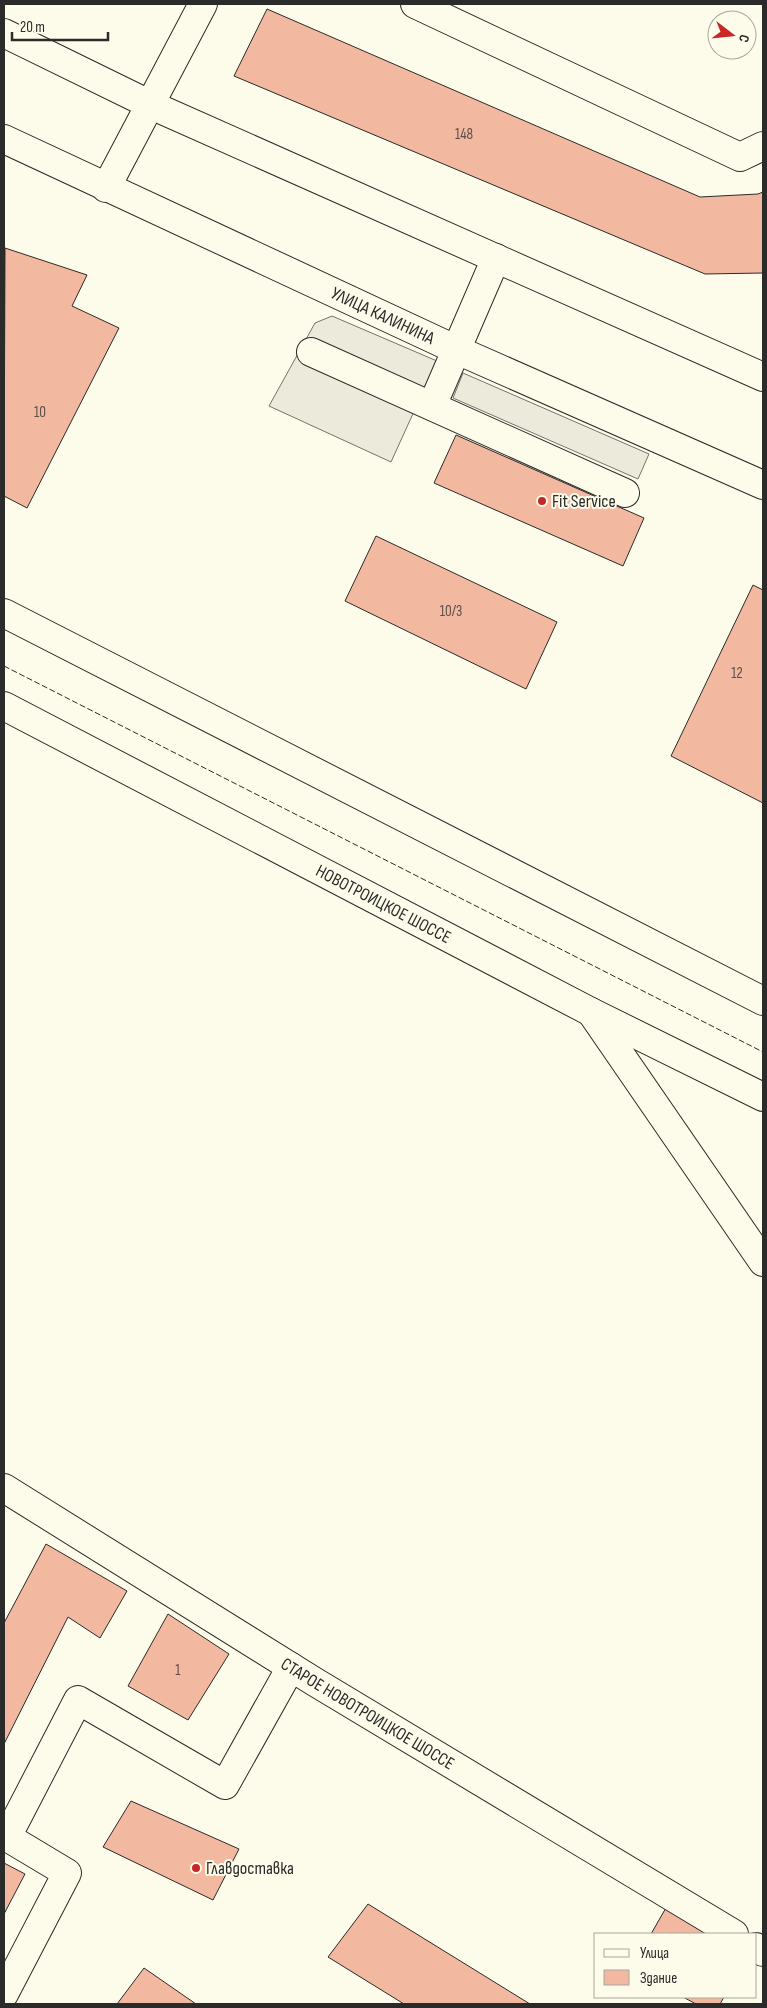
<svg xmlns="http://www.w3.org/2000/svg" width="767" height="2008" font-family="'Sofia Sans Condensed',sans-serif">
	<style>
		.parking { fill: #eceadb; stroke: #74746e }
		.building { fill: #f2b8a0; stroke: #2b2b2b }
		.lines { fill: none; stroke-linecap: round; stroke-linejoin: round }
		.minor-casing { stroke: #2b2b2b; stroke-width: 30 }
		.major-casing { stroke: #2b2b2b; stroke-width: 30 }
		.minor { stroke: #fdfbea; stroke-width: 28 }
		.major { stroke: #fdfbea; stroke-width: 28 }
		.fence { stroke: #2b2b2b; stroke-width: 1; stroke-dasharray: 6 2.5; stroke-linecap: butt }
		.poi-dot { fill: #c62828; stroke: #fdfbea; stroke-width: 2 }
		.labels { text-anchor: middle; stroke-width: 4; stroke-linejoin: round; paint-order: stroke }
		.number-label { font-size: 15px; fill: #5d4e48 }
		.street-label { font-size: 18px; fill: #2b2b2b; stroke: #fdfbea }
		.poi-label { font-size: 18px; fill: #2b2b2b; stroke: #fdfbea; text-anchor: start }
	</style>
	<rect width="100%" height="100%" fill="#fdfbea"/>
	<path class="parking" d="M 332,316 L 437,361 L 391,462 L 269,406 L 315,323 Z
		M 463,373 L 649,454 L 638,479 L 453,398 Z"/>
	<path class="building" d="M 267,9 L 700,197 L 758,194 L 763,192 L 763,273 L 705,274 L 234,76 Z
		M 5,248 L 87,275 L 72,306 L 119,328 L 27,508 L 4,496 Z
		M 456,435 L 644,518 L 623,566 L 434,483 Z
		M 376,536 L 557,622 L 526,689 L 345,601 Z
		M 753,585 L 763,590 L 763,803 L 671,756 Z
		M 46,1544 L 127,1591 L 100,1638 L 68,1617 L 4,1744 L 4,1623 Z
		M 168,1614 L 229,1654 L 188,1720 L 128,1686 Z
		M 131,1801 L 239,1849 L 213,1900 L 103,1847 Z
		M 4,1863 L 25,1874 L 4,1914 Z
		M 368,1904 L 530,2004 L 404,2004 L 328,1957 Z
		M 667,1906 L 716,1934 L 651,1934 Z
		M 144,1968 L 196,2004 L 117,2004 Z
		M 683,1997 L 724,1997 L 720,2004 L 696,2004 Z"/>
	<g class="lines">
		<defs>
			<g id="minor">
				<path d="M 415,4 L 740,157 L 763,146"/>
				<path d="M 4,33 L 151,105 L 763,377"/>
				<path id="s1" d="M 4,139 L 457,350 L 763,485"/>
				<path d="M 106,188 L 203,4"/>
				<path d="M 311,352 L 625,493"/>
				<path d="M 432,406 L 496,258"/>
				<path d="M 591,1012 L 763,1262"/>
				<path id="s2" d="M 4,1488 L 315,1682 L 734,1934"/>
				<path d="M 756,1947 L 763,1952"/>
				<path d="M 4,1994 L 67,1873 L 7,1837 L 78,1700 L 225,1785 L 291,1667"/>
			</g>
			<g id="major">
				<path d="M 4,613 L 763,1001"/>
				<path id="s3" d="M 4,706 L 591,1012 L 763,1097"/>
			</g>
		</defs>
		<use href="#minor" class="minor-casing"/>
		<use href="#major" class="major-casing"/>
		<use href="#minor" class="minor"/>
		<use href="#major" class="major"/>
		<path class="fence" d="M 4,666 L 763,1052"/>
	</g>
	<g class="poi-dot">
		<circle cx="542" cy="501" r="5"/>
		<circle cx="196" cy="1868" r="5"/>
	</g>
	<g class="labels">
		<g class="number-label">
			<text x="464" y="139">148</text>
			<text x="40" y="417">10</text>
			<text x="451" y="616">10/3</text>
			<text x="737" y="678">12</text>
			<text x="178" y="1675">1</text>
		</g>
		<g class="street-label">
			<text dy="6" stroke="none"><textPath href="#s1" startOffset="418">УЛИЦА КАЛИНИНА</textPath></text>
			<text dy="6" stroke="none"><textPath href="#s3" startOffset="428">НОВОТРОИЦКОЕ ШОССЕ</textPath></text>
			<text dy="6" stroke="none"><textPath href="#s2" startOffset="428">СТАРОЕ НОВОТРОИЦКОЕ ШОССЕ</textPath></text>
		</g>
		<g class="poi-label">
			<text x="552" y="507">Fit Service</text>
			<text x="206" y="1874">Главдоставка</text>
		</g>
	</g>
	<rect width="767" height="2008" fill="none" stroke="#2b2b2b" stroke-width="10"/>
	<rect x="594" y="1933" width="162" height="65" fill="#fdfbea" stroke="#a9a89e"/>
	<rect x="604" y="1949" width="25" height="8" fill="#fdfbea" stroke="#a9a89e"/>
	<text x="640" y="1958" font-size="15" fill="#2b2b2b">Улица</text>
	<rect x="604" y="1970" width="25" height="15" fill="#f2b8a0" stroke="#a9a89e"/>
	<text x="640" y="1983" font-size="15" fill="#2b2b2b">Здание</text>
	<g transform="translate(732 35) rotate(106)"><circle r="24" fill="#fdfbea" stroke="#a9a89e"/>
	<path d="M0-4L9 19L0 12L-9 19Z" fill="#c62828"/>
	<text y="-8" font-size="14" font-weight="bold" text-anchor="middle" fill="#2b2b2b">С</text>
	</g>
	<path d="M12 32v8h96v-8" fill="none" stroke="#2b2b2b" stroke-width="2.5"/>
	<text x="20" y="32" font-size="15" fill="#2b2b2b" stroke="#fdfbea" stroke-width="4" paint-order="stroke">20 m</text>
</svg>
